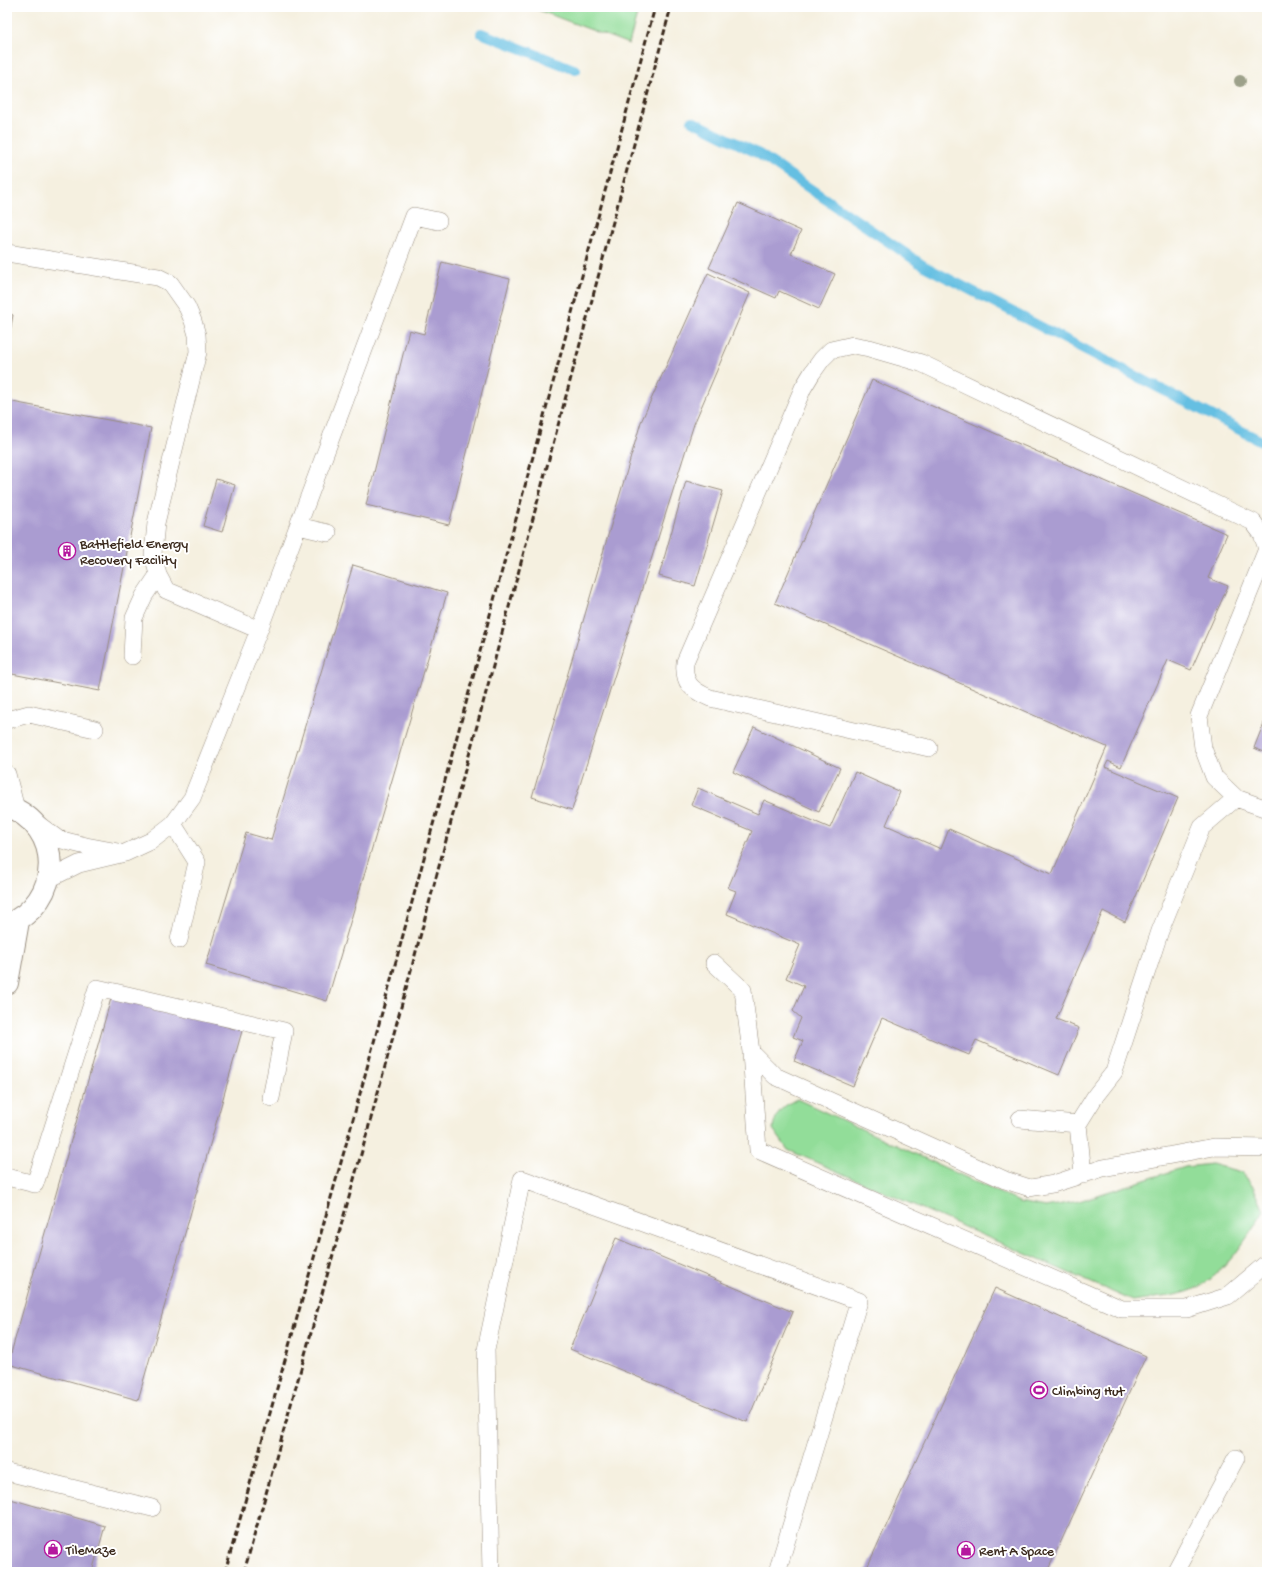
<svg xmlns="http://www.w3.org/2000/svg" width="1274" height="1579" font-family="'Gochi Hand',sans-serif">
	<style>
		.green { fill: #92dd99; stroke: #66845c }
		.lines { fill: none; stroke-linecap: round; stroke-linejoin: round }
		.stream { stroke: #65bfe2; stroke-width: 10 }
		.building { fill: #aa9cd1 }
		.service-casing { stroke: #988d7f; stroke-width: 18 }
		.tertiary-casing { stroke: #988d7f; stroke-width: 24 }
		.service { stroke: #fff; stroke-width: 17 }
		.tertiary { stroke: #fff; stroke-width: 22 }
		.rail { stroke: #3b2a1e; stroke-width: 3; stroke-dasharray: 6 3; stroke-linecap: butt }
		.tree { fill: #9da18a }
		.labels { text-anchor: middle; stroke-width: 4; stroke-linejoin: round; paint-order: stroke }
		.poi-label { font-size: 14px; fill: #3b2a1e; stroke: #fff; text-anchor: start }
	</style>
	<rect width="100%" height="100%" fill="#fff"/>
	<filter id="ink" filterUnits="userSpaceOnUse"><feTurbulence type="fractalNoise" baseFrequency=".025" numOctaves="2"/><feDisplacementMap in="SourceGraphic" scale="8" xChannelSelector="R" yChannelSelector="G"/><feConvolveMatrix kernelMatrix="1 2 1 2 8 2 1 2 1" color-interpolation-filters="sRGB"/></filter>
	<filter id="wash" filterUnits="userSpaceOnUse"><feTurbulence type="fractalNoise" baseFrequency=".012" numOctaves="4" result="noise"/><feDisplacementMap in="SourceGraphic" scale="16" xChannelSelector="R" yChannelSelector="G"/><feGaussianBlur stdDeviation="0.9" result="paint"/><feColorMatrix in="noise" values="0 0 0 0 0 0 0 0 0 0 0 0 0 0 0 0 0 1.4 0 .05"/><feComposite in="paint" operator="in"/></filter>
	<g filter="url(#wash)">
		<rect width="100%" height="100%" fill="#f5f0e0"/>
		<path class="green" d="M 530,7 L 639,7 L 629,44 Z
			M 797,1099 L 1019,1202 L 1046,1207 L 1079,1201 L 1185,1167 L 1212,1164 L 1241,1172 L 1254,1188 L 1264,1211 C 1246,1240 1221,1281 1187,1292 C 1170,1297 1151,1298 1133,1301 L 788,1150 L 773,1129 C 776,1112 781,1107 797,1099 Z"/>
		<g class="lines">
			<path class="stream" d="M 481,33 L 576,70
				M 692,121 L 759,154 L 924,266 L 1267,444"/>
		</g>
		<g id="blocks">
			<path class="building" d="M 738,203 L 801,231 L 791,254 L 835,274 L 819,309 L 779,291 L 776,298 L 709,268 Z
				M 442,262 L 510,279 L 449,525 L 366,505 L 409,330 L 424,334 Z
				M 708,273 L 750,293 L 694,424 L 572,810 L 532,797 L 641,422 Z
				M 7,313 L 13,315 L 8,343 L 7,343 Z
				M 872,380 L 1227,534 L 1208,578 L 1228,586 L 1191,670 L 1168,660 L 1121,767 L 1108,761 L 1105,767 L 1178,798 L 1125,922 L 1103,911 L 1056,1019 L 1079,1028 L 1059,1075 L 976,1040 L 969,1055 L 882,1018 L 853,1086 L 794,1061 L 803,1041 L 793,1037 L 801,1018 L 793,1011 L 804,986 L 786,978 L 800,945 L 727,914 L 736,891 L 728,888 L 752,831 L 691,805 L 698,788 L 758,814 L 764,800 L 830,828 L 855,772 L 900,792 L 886,825 L 941,849 L 949,829 L 1052,874 L 1107,747 L 775,603 Z
				M 7,401 L 151,428 L 100,691 L 7,673 Z
				M 216,479 L 235,485 L 222,532 L 203,526 Z
				M 686,481 L 723,491 L 695,586 L 659,576 Z
				M 353,565 L 447,593 L 327,1001 L 206,965 L 246,833 L 271,840 Z
				M 1267,715 L 1267,753 L 1254,748 Z
				M 754,727 L 840,768 L 819,812 L 733,772 Z
				M 112,995 L 242,1031 L 138,1400 L 8,1364 Z
				M 616,1238 L 793,1312 L 747,1422 L 570,1349 Z
				M 995,1288 L 1146,1356 L 1047,1572 L 865,1572 Z
				M 7,1498 L 105,1526 L 92,1572 L 7,1572 Z"/>
		</g>
	</g>
	<g filter="url(#ink)">
		<use href="#blocks" fill-opacity="0" stroke="#988d7f" stroke-width="1"/>
		<g class="lines">
			<defs>
				<path id="service" d="M 7,253 L 158,277 L 170,283 L 187,307 L 193,321 L 197,335 L 198,352 L 156,523 L 153,554 L 158,575 L 166,590 L 259,630
					M 298,526 L 328,533
					M 1267,549 L 1199,716 L 1203,748 L 1214,777 L 1236,798 L 1267,809
					M 132,656 L 134,618 L 144,596 L 158,575
					M 7,720 L 29,714 L 95,729
					M 929,748 L 710,698 C 691,690 683,683 685,662 L 803,388 L 812,373 L 822,359 L 831,350 L 853,345 L 869,348 L 921,363 L 1253,522 L 1262,534 L 1267,549
					M 7,774 L 16,809
					M 35,822 L 58,839 L 86,846 L 118,852
					M 173,824 L 197,862 L 179,940
					M 49,879 L 79,864 L 125,853 L 151,841 L 173,824 L 192,798 L 259,630 L 414,216 L 438,221
					M 714,963 L 743,990 L 751,1052 L 775,1076 L 1005,1180 L 1030,1188 L 1053,1184 L 1103,1168 L 1214,1147 L 1267,1148
					M 751,1052 L 758,1150 L 1122,1309 L 1187,1309 L 1228,1296 L 1267,1263
					M 1020,1119 L 1078,1124 L 1096,1095 L 1114,1072 L 1160,931 L 1202,827 L 1236,798
					M 1078,1124 L 1083,1175
					M 7,1177 L 35,1184 L 97,988 L 284,1031 L 271,1098
					M 7,1472 L 152,1508
					M 491,1572 L 486,1350 L 522,1179 L 859,1301 L 777,1572
					M 1175,1572 L 1236,1458"/>
				<path id="tertiary" d="M 7,806 C 65,827 63,902 7,925
					M 7,983 L 18,921"/>
			</defs>
			<use href="#service" class="service-casing"/>
			<use href="#tertiary" class="tertiary-casing"/>
			<use href="#service" class="service"/>
			<use href="#tertiary" class="tertiary"/>
			<path class="rail" d="M 225,1572 L 349,1134 L 655,7
				M 244,1572 L 367,1133 L 671,7"/>
		</g>
		<circle class="tree" cx="1240" cy="81" r="6"/>
	</g>
	<defs>
		<symbol id="building-ring" viewBox="-11 -11 22 22"><circle r="9.5" fill="#fff" stroke="#b5179e" stroke-width="1.5"/><path d="M-4-6H4V6H1V3H-1V6H-4ZM-2.5-4.3h1.7v1.8h-1.7ZM.8-4.3h1.7v1.8H.8ZM-2.5-1h1.7V.8h-1.7ZM.8-1h1.7V.8H.8Z" fill="#b5179e"/></symbol>
		<symbol id="stadium-ring" viewBox="-11 -11 22 22"><circle r="9.5" fill="#fff" stroke="#b5179e" stroke-width="1.5"/><path d="M0-5a6.5 5 0 1 0 0 10a6.5 5 0 1 0 0-10ZM-3.5-1.8h7v3.6h-7Z" fill="#b5179e"/></symbol>
		<symbol id="shop-ring" viewBox="-11 -11 22 22"><circle r="9.5" fill="#fff" stroke="#b5179e" stroke-width="1.5"/><path d="M-5-2.5h2.3a2.7 3.5 0 0 1 5.4 0H5L5.5 6h-11ZM-1.5-2.5h3a1.5 2.3 0 0 0-3 0Z" fill="#b5179e"/></symbol>
	</defs>
	<g fill-rule="evenodd">
		<use href="#building-ring" x="57" y="541" width="20" height="20"/>
		<use href="#stadium-ring" x="1029" y="1380" width="20" height="20"/>
		<use href="#shop-ring" x="43" y="1539" width="20" height="20"/>
		<use href="#shop-ring" x="956" y="1540" width="20" height="20"/>
	</g>
	<g class="labels">
		<g class="poi-label">
			<text x="80" y="548">Battlefield Energy<tspan x="80" dy="16">Recovery Facility</tspan></text>
			<text x="1052" y="1395">Climbing Hut</text>
			<text x="66" y="1554">TileMaze</text>
			<text x="979" y="1555">Rent A Space</text>
		</g>
	</g>
	<rect width="1274" height="1579" fill="none" stroke="#fff" stroke-width="24"/>
</svg>
